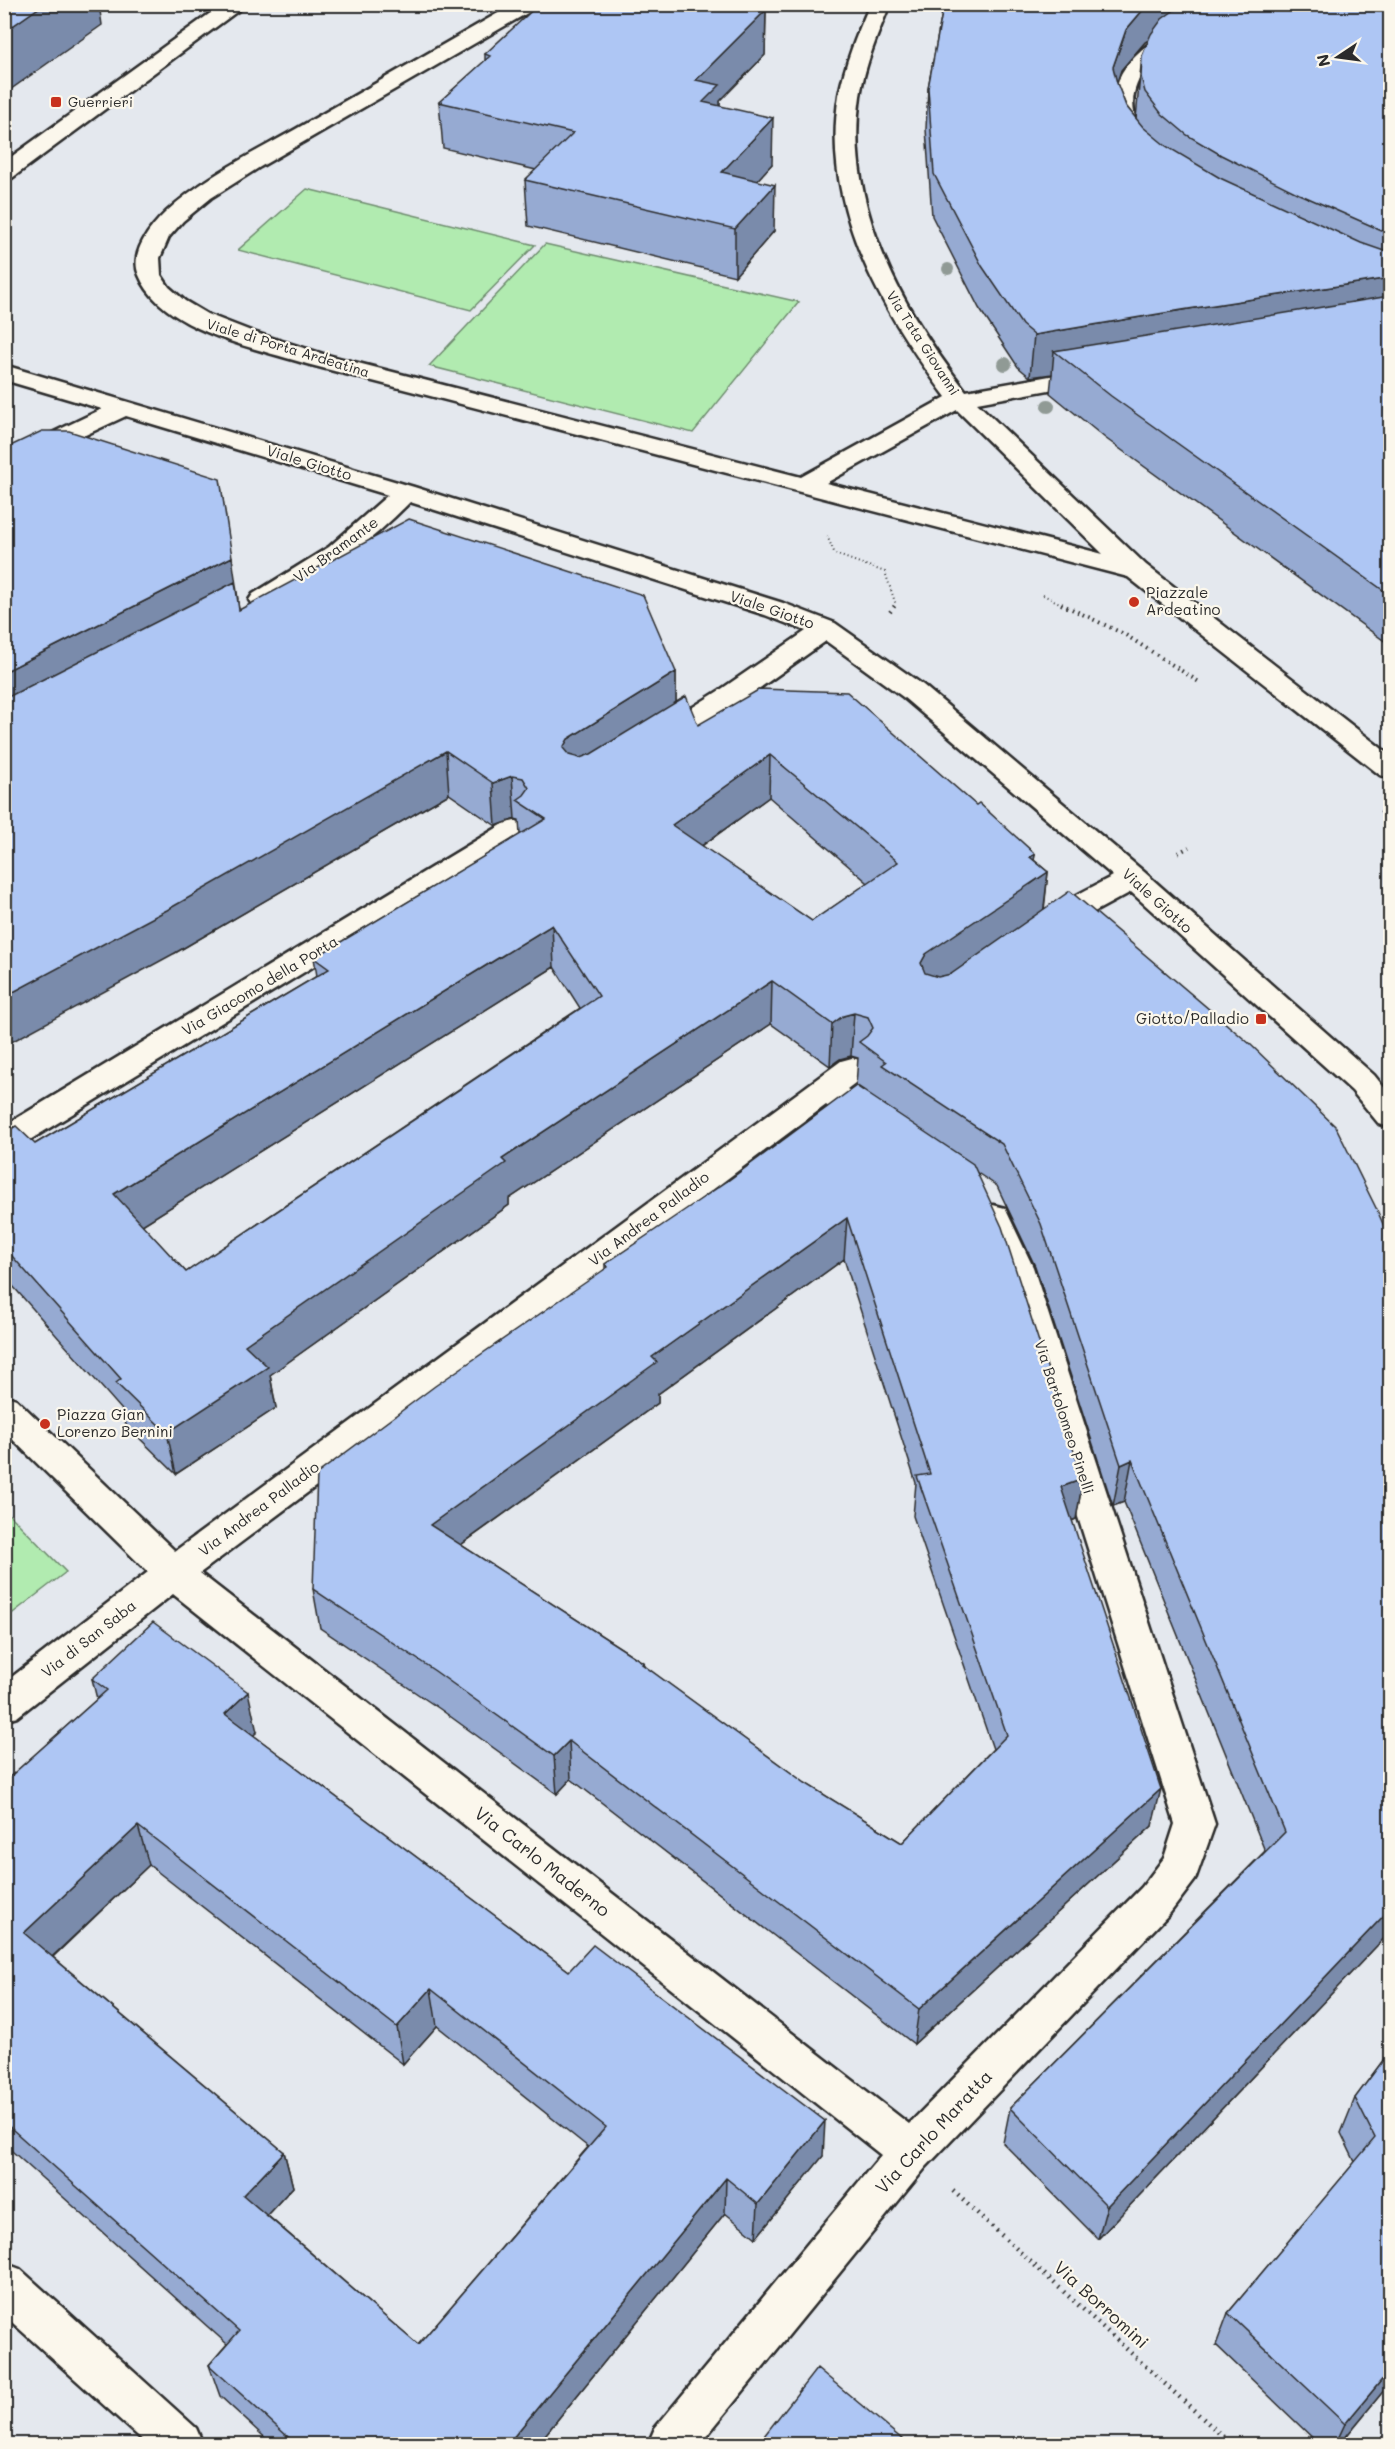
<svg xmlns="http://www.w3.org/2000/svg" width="1395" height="2449" font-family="Mali,sans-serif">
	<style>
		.green { fill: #b1ebb0; stroke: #6e8b6e; stroke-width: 1.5 }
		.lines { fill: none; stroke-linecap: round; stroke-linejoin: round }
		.street-casing { stroke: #2b2b2b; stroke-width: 5 }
		.path-far2 { stroke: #2b2b2b; stroke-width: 2; stroke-dasharray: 1 3; stroke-linecap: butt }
		.path-far1 { stroke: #2b2b2b; stroke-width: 4; stroke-dasharray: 1.5 4.5; stroke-linecap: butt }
		.path { stroke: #2b2b2b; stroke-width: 4.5; stroke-dasharray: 1.5 5; stroke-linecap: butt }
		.street { fill: #fbf7ec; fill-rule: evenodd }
		.tree { fill: #909a95 }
		.wall { fill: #96aad2; stroke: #2b2b2b; stroke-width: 1.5; fill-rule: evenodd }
		.shaded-wall { fill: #7a8bab; stroke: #2b2b2b; stroke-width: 1.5 }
		.building { fill: #aec6f4; stroke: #2b2b2b; stroke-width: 1.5; fill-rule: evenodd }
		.poi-dot { fill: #c8321e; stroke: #fbf7ec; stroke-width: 2 }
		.labels { text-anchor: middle; stroke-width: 4.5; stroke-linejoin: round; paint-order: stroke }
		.far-poi-label { font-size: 14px; fill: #2b2b2b; stroke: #fbf7ec; text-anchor: start }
		.far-street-label { font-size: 14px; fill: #2b2b2b; stroke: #fbf7ec }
		.street-label { font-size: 15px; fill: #2b2b2b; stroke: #fbf7ec }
		.poi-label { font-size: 15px; fill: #2b2b2b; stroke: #fbf7ec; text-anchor: start }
		.near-street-label { font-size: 18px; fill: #2b2b2b; stroke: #fbf7ec }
	</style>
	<rect width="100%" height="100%" fill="#e4e8ee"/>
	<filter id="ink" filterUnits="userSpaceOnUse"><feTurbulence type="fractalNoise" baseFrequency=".0167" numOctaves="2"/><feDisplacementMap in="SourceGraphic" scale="12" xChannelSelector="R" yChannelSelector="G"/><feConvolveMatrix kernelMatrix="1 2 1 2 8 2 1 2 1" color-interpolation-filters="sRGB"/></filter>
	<g filter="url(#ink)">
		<path class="green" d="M 307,189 L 535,245 L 471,310 L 238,250 Z
			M 545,244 L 799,302 L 693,433 L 429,366 Z
			M 5,1510 L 66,1572 L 5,1619 Z"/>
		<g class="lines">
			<defs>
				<path id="street" d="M 223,4 L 247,4 L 12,178 L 4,179 L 4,162 Z
					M 514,4 L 539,4 L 536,8 L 260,167 L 211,198 L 183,221 L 169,237 L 160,258 L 161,275 L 169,287 L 185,301 L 207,314 L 256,333 L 323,354 L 801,477 L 946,397 C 882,311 820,207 839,95 C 845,63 857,34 870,4 L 890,4 C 878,34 865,64 860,96 C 844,205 901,308 966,391 L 1095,368 L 1104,370 L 1107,375 L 1104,380 L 977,403 L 1146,565 L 1390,755 L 1390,778 L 1380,775 L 1128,577 L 307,364 C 255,348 161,330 139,275 C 129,253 151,226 166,212 C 204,177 252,154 296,129 C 369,87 441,46 514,4 ZM 957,410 L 1103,554 L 826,483 Z
					M 1230,4 L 1263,4 L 1260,8 C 1215,22 1124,52 1134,113 C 1136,122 1140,131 1143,140 L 1140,145 L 1132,146 L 1124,145 C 1120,138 1118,130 1116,123 C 1096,59 1181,19 1230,4 Z
					M 4,365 L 414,487 L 783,603 L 835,623 L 923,685 L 1143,871 L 1374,1075 L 1390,1095 L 1390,1127 L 1379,1124 L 1352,1091 L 1131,892 L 1083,918 L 1058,936 L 1047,939 L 1036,936 L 1032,929 C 1046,907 1090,889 1113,876 L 903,697 L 826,641 L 740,702 L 667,748 L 657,751 L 647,748 L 643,742 L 647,736 L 720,690 L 806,631 L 765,615 L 410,502 C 369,544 323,577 271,606 L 262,608 L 253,606 L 249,600 L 253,594 L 329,547 L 388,495 L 126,416 L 4,473 L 4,456 L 102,409 L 4,380 Z
					M 515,821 L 525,823 L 529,830 L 525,837 L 15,1149 L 4,1152 L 4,1126 L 505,823 Z
					M 852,1058 L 863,1061 L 868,1069 L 863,1077 L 847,1089 L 886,1115 L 891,1123 L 886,1131 C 863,1138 844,1118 826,1105 L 200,1573 L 909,2124 L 1142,1887 L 1164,1858 L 1175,1824 L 999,1267 L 977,1217 L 981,1208 L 993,1205 L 1005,1208 L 1033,1267 L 1215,1824 L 1195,1880 L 1170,1913 L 926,2167 L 700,2444 L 648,2444 L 655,2428 L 881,2155 L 173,1594 L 17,1717 L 4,1721 L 4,1683 L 148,1572 L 4,1431 L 4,1395 L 16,1399 L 175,1551 L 841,1061 Z
					M 4,2263 L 20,2269 L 196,2428 L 203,2444 L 147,2444 L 4,2315 Z"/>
			</defs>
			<use href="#street" class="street-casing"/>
			<path class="path-far2" d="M 827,536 L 835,554 L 885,572 L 896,605
				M 1043,595 L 1064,605"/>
			<path class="path-far1" d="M 1061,604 L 1124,634 L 1199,682
				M 890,612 L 896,604
				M 1381,811 L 1390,820
				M 1178,853 L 1189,847"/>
			<path class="path" d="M 953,2191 L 1231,2444"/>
			<use href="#street" class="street"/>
		</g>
		<g class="tree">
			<circle cx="948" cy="269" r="6"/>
			<circle cx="1005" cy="364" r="7"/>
			<circle cx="1048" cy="406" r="7"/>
		</g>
		<path class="wall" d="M 1390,4 L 1390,645 L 1105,438 L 1050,393 L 1052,374 L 1030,377 L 1018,367 L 979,308 L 932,216 L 926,129 L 928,88 L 942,13 ZM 1149,40 L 1142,56 L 1138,96 L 1136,119 L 1126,106 L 1117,84 L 1121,70 L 1145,42 Z
			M 766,10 L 765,55 L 720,101 L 720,106 L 772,164 L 757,180 L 774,231 L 735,276 L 528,226 L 525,180 L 536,170 L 443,148 L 439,102 L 485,61 L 485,54 Z
			M 220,479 L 239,610 L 676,672 L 676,702 L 698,725 L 976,805 L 1035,854 L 1034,860 L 1048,872 L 1044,910 L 1390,1240 L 1390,1932 L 1098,2239 L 1003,2143 L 1010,2108 L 1265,1851 L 1124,1502 L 1113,1506 L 1035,1266 L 997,1186 L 976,1172 L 1083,1479 L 1076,1519 L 1072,1521 L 1152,1826 L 914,2044 L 571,1779 L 557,1794 L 440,1709 L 320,1628 L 313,1589 L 605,1269 L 605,1264 L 865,1091 L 856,1085 L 858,1058 L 851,1056 L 840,1059 L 830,1066 L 771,1024 L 509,1199 L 509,1205 L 270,1375 L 276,1408 L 176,1474 L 126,1425 L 122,1410 L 4,1276 L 4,1133 L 35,1144 L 317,976 L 314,958 L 520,835 L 519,820 L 515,819 L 496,826 L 449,794 L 175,953 ZM 769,797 L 868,883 L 812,921 L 702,846 ZM 554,967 L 580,1008 L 186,1272 L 142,1225 ZM 844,1259 L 916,1483 L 913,1516 L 993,1749 L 902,1843 L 805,1783 L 644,1666 L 644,1663 L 461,1545 L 658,1403 L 658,1394 Z
			M 92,1679 L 257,1732 L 253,1735 L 569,1971 L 823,2156 L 756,2238 L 725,2213 L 537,2445 L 273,2445 L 220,2396 L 209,2365 L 227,2344 L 4,2144 L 4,1782 L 97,1699 ZM 149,1865 L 403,2064 L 437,2026 L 588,2147 L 418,2345 L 267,2215 L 293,2187 L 284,2152 L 53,1957 Z
			M 1390,2051 L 1390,2383 L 1339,2445 L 1320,2445 L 1216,2345 L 1228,2313 L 1355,2162 L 1341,2133 L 1355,2098 Z"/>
		<path class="shaded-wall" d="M 44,4 L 99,4 L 102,25 L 4,94 L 4,32 Z
			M 1148,4 L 1224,4 L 1177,23 L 1145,42 L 1121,70 L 1109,107 L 1113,67 L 1126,30 Z
			M 766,10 L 765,55 L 720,101 L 720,131 L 703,148 L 696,80 Z
			M 773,118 L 772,164 L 722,219 L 722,172 Z
			M 775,185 L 774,231 L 735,276 L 735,229 Z
			M 1390,278 L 1390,318 L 1054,351 L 1052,374 L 1030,377 L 1034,335 L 1182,310 Z
			M 232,557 L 238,599 L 4,719 L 4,672 Z
			M 676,672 L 676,715 L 570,781 L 563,748 L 568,739 Z
			M 446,751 L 449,794 L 175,953 L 4,1046 L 4,997 Z
			M 770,755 L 769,797 L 672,867 L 672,825 Z
			M 512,776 L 515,819 L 496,826 L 493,783 Z
			M 1035,854 L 1031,884 L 1048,872 L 1043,915 L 923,997 L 921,963 L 926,954 L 1030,857 Z
			M 552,925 L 554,967 L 123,1237 L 114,1194 Z
			M 772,981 L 771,1024 L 509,1199 L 509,1205 L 270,1375 L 276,1408 L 176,1474 L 167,1433 L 245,1345 L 502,1159 Z
			M 854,1013 L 851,1056 L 840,1059 L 830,1066 L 832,1024 L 843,1016 Z
			M 847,1218 L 844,1259 L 658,1394 L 658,1403 L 434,1564 L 430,1525 L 652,1357 Z
			M 1132,1460 L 1124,1502 L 1113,1506 L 1121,1465 Z
			M 1083,1479 L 1076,1519 L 1054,1527 L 1061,1487 Z
			M 248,1692 L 257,1732 L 234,1754 L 225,1714 Z
			M 569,1741 L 571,1779 L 557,1794 L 554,1756 Z
			M 1161,1789 L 1152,1826 L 914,2044 L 919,2009 Z
			M 138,1826 L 149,1865 L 38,1970 L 24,1933 Z
			M 1390,1909 L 1390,1932 L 1098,2239 L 1107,2206 Z
			M 431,1989 L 437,2026 L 403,2064 L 397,2027 Z
			M 825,2121 L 823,2156 L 756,2238 L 758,2204 Z
			M 284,2152 L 293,2187 L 253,2230 L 243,2195 Z
			M 726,2178 L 725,2213 L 537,2445 L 507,2445 Z
			M 1390,2370 L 1390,2383 L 1339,2445 L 1335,2445 L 1345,2424 Z"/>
		<path class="building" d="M 4,4 L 44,4 L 4,32 Z
			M 539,4 L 742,4 L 766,10 L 696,80 L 720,85 L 703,102 L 773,118 L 722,172 L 775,185 L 735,229 L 525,180 L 573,133 L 439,102 L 490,56 L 485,54 Z
			M 946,4 L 1148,4 L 1126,30 L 1113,67 L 1117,83 L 1126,106 L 1143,127 L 1166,146 L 1220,178 L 1361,243 L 1390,253 L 1390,278 L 1182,310 L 1034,335 L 1022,325 L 982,266 L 934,174 L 928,88 L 942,13 Z
			M 1183,4 L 1390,4 L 1390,234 L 1299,194 L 1221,155 L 1187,135 L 1161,113 L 1145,92 L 1141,77 L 1142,56 L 1151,34 L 1162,19 Z
			M 1390,296 L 1390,595 L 1111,396 L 1054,351 Z
			M 42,431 L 69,431 L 220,479 L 232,557 L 4,672 L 4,449 Z
			M 409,519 L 643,595 L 676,672 L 568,739 L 563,748 L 569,755 L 580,758 L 591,754 L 686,696 L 698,725 L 760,689 L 847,692 L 976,805 L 979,803 L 1035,854 L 1030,857 L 1048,872 L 926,954 L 921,963 L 925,973 L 938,977 L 951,974 L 1070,891 L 1250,1044 L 1336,1127 L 1377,1210 L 1390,1240 L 1390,1909 L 1107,2206 L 1010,2108 L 1285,1832 L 1132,1460 L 1121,1465 L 1041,1224 L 1002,1144 L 882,1065 L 886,1062 L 859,1042 L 867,1036 L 873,1028 L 868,1017 L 854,1013 L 843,1016 L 832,1024 L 772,981 L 502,1159 L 506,1163 L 245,1345 L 268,1367 L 167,1433 L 116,1383 L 121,1379 L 4,1247 L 4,1133 L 16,1126 L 35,1144 L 329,969 L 314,958 L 546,819 L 517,800 L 524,795 L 529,788 L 523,778 L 512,776 L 493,783 L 446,751 L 167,910 L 4,997 L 4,699 L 235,582 L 239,610 ZM 770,755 L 898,862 L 812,921 L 672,825 ZM 552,925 L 599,996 L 186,1272 L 114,1194 Z
			M 856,1086 L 973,1164 L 1002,1227 L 1083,1479 L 1061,1487 L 1161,1789 L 919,2009 L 569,1741 L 554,1756 L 435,1671 L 313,1589 L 317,1474 L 435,1386 L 608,1267 L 605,1264 L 729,1180 ZM 847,1218 L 930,1474 L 917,1476 L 1007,1735 L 902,1843 L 805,1783 L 642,1664 L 644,1663 L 430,1525 L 657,1362 L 652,1357 Z
			M 153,1622 L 248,1692 L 225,1714 L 569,1971 L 593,1945 L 825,2121 L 758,2204 L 726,2178 L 507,2445 L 297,2445 L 209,2365 L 239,2331 L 4,2122 L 4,1782 L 107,1690 L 92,1679 ZM 138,1826 L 397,2027 L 431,1989 L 606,2127 L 418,2345 L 243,2195 L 284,2152 L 24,1933 Z
			M 1390,2051 L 1390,2370 L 1345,2424 L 1228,2313 L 1375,2138 L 1355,2098 Z
			M 817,2368 L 909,2445 L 757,2445 Z"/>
	</g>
	<g class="poi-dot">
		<rect x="50" y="96" width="12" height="12" rx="3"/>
		<circle cx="1134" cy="602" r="6"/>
		<rect x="1255" y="1013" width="12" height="12" rx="3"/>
		<circle cx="45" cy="1424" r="6"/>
	</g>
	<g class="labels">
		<g class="far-poi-label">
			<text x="68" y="107">Guerrieri</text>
		</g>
		<g class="far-street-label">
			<text transform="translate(923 343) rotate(57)" y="5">Via Tata Giovanni</text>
			<text transform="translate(288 348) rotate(17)" y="5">Viale di Porta Ardeatina</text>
		</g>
		<g class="street-label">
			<text transform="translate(309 463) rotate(17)" y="5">Viale Giotto</text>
			<text transform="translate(336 550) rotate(-36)" y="5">Via Bramante</text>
			<text transform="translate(772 610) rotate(19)" y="5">Viale Giotto</text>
			<text transform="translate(1157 901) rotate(42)" y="5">Viale Giotto</text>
			<text transform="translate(260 986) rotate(-31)" y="5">Via Giacomo della Porta</text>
			<text transform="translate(649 1219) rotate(-37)" y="5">Via Andrea Palladio</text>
			<text transform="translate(1064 1417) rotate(72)" y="5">Via Bartolomeo Pinelli</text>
			<text transform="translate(259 1509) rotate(-37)" y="5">Via Andrea Palladio</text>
			<text transform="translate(89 1639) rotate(-38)" y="5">Via di San Saba</text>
		</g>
		<g class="poi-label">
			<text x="1146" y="598">Piazzale<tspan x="1146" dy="17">Ardeatino</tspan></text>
			<text x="1249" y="1024" text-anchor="end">Giotto/Palladio</text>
			<text x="57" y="1420">Piazza Gian<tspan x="57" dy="17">Lorenzo Bernini</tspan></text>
		</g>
		<g class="near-street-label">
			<text transform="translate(542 1862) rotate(38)" y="6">Via Carlo Maderno</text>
			<text transform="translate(934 2132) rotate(-47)" y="6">Via Carlo Maratta</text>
			<text transform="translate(1101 2305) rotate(42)" y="6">Via Borromini</text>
		</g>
	</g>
	<rect width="1395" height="2449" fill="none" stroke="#fbf7ec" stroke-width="24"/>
	<rect x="12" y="12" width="1371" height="2425" fill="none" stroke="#2b2b2b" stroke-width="2" filter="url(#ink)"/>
	<g transform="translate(1338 57) rotate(257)" stroke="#fbf7ec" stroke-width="4.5" paint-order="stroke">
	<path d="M0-4.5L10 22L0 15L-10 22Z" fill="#2b2b2b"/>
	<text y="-9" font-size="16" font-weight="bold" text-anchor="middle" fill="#2b2b2b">N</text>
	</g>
</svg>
